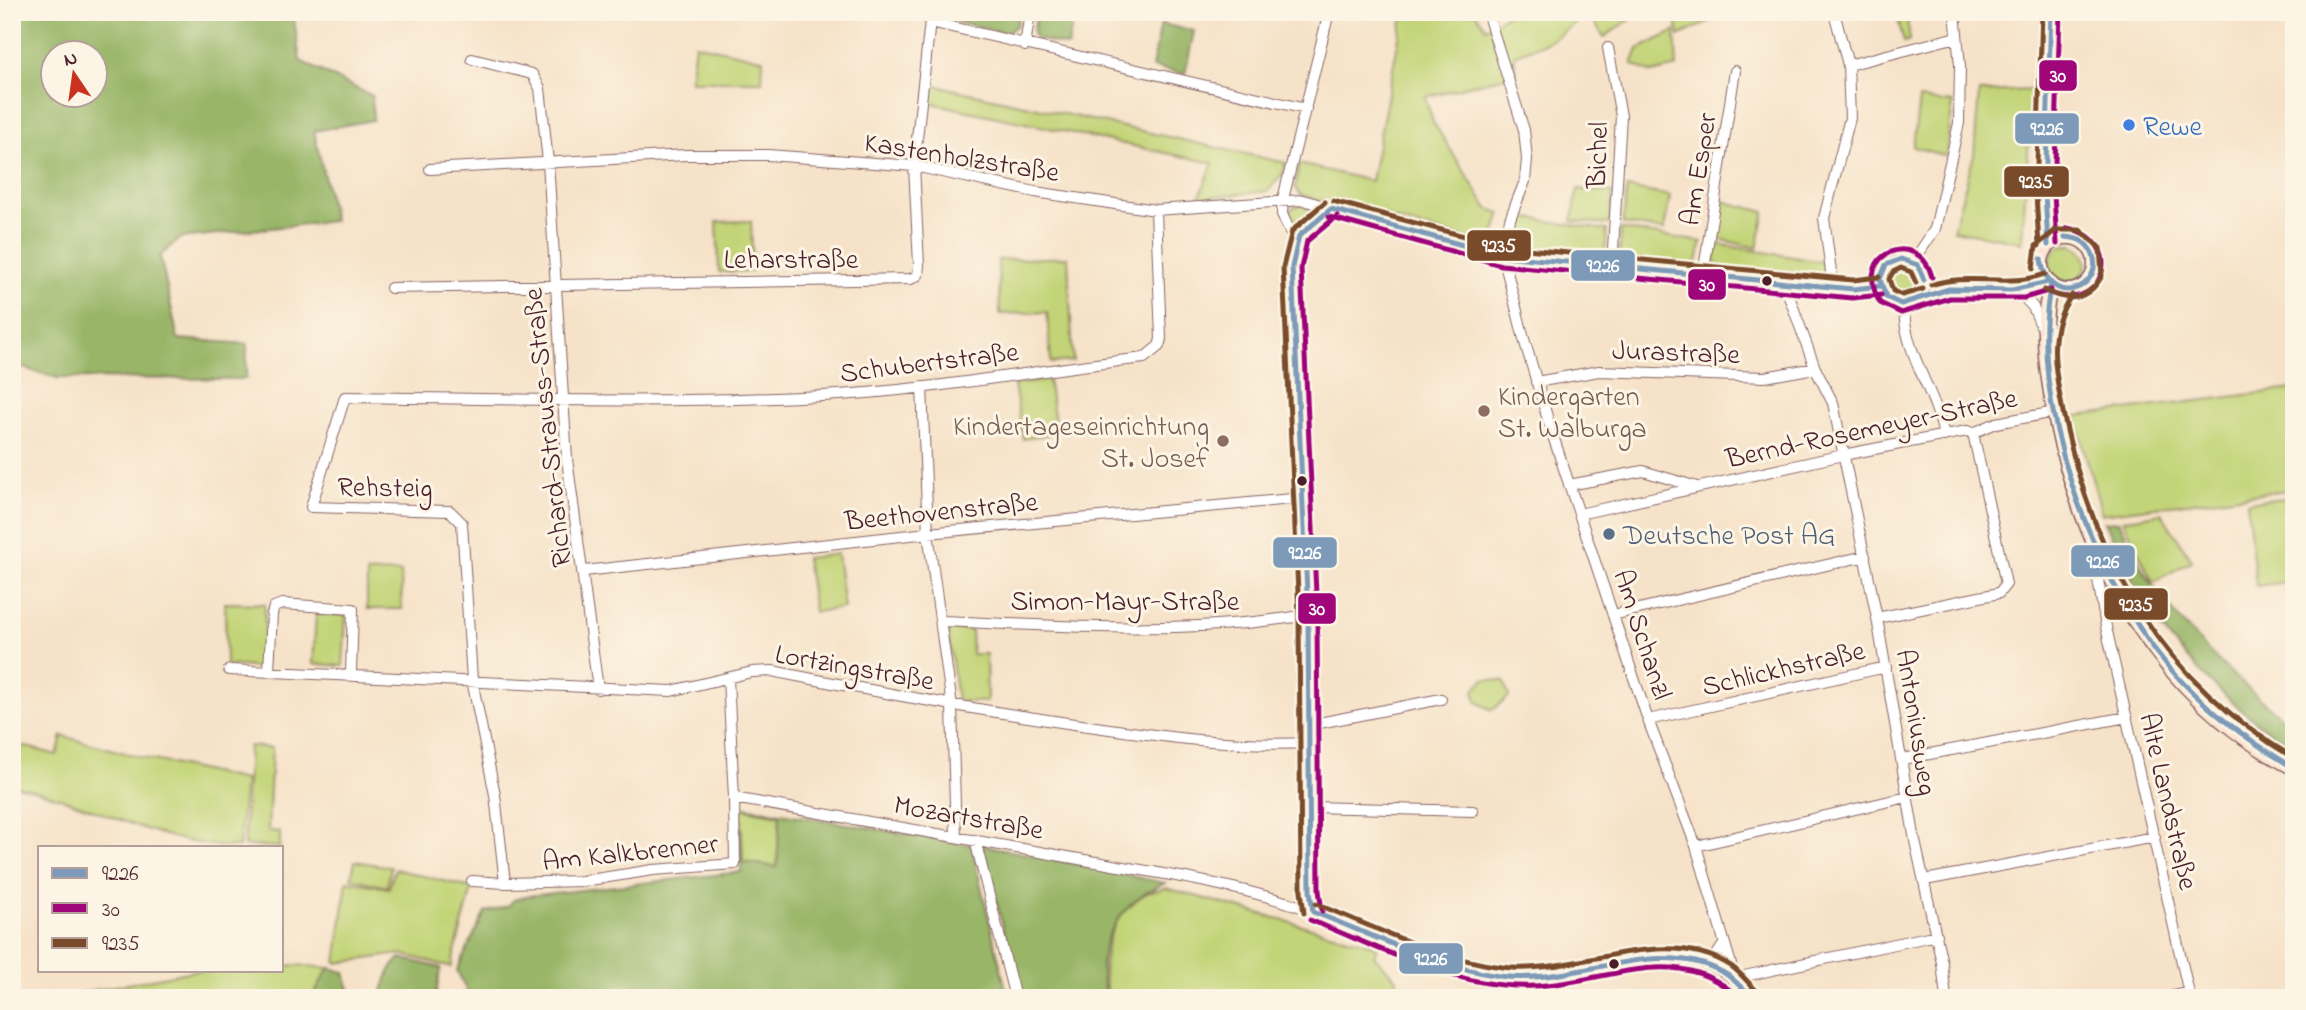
<svg xmlns="http://www.w3.org/2000/svg" width="2306" height="1010" font-family="'Indie Flower',sans-serif">
	<style>
		.green { fill: #c2d477; stroke: #867a51; stroke-width: 2 }
		.forest { fill: #99b668; stroke: #726a4a; stroke-width: 2; fill-rule: evenodd }
		.lines { fill: none; stroke-linecap: round; stroke-linejoin: round }
		.minor-casing { stroke: #866362; stroke-width: 12 }
		.secondary-casing { stroke: #866362; stroke-width: 17 }
		.minor { stroke: #fff; stroke-width: 10 }
		.secondary { stroke: #fde4d0; stroke-width: 14 }
		.bus-1-casing { stroke: #fcf5e5; stroke-width: 10 }
		.bus-2-casing { stroke: #fcf5e5; stroke-width: 10 }
		.bus-3-casing { stroke: #fcf5e5; stroke-width: 10 }
		.bus-1 { stroke: #7d9bb8; stroke-width: 5 }
		.bus-2 { stroke: #9e067a; stroke-width: 5 }
		.bus-3 { stroke: #7a4b2a; stroke-width: 5 }
		.shop-dot { fill: #3f7fe0; stroke: #fcf5e5; stroke-width: 2.5 }
		.bus-dot { fill: #4a1f2b; stroke: #fcf5e5; stroke-width: 2.5 }
		.education-dot { fill: #8d6e63; stroke: #fcf5e5; stroke-width: 2.5 }
		.service-dot { fill: #5c6f8a; stroke: #fcf5e5; stroke-width: 2.5 }
		.labels { text-anchor: middle; stroke-width: 6; stroke-linejoin: round; paint-order: stroke }
		.shop-label { font-size: 28px; fill: #366cbe; stroke: #fcf5e5; text-anchor: start }
		.street-label { font-size: 28px; fill: #4a1f2b; stroke: #fcf5e5 }
		.education-label { font-size: 28px; fill: #785e54; stroke: #fcf5e5; text-anchor: start }
		.service-label { font-size: 28px; fill: #4e5e75; stroke: #fcf5e5; text-anchor: start }
		.line-badge { stroke: #fcf5e5; stroke-width: 2.5 }
		.badge-label { font-size: 19px; text-anchor: middle; font-weight: bold; fill: #fff }
	</style>
	<rect width="100%" height="100%" fill="#fcf5e5"/>
	<filter id="ink" filterUnits="userSpaceOnUse"><feTurbulence type="fractalNoise" baseFrequency=".0143" numOctaves="2"/><feDisplacementMap in="SourceGraphic" scale="14" xChannelSelector="R" yChannelSelector="G"/><feConvolveMatrix kernelMatrix="1 2 1 2 8 2 1 2 1" color-interpolation-filters="sRGB"/></filter>
	<filter id="wash" filterUnits="userSpaceOnUse"><feTurbulence type="fractalNoise" baseFrequency=".00686" numOctaves="4" result="noise"/><feDisplacementMap in="SourceGraphic" scale="28" xChannelSelector="R" yChannelSelector="G"/><feGaussianBlur stdDeviation="1.57" result="paint"/><feColorMatrix in="noise" values="0 0 0 0 0 0 0 0 0 0 0 0 0 0 0 0 0 1.4 0 .05"/><feComposite in="paint" operator="in"/></filter>
	<g filter="url(#wash)">
		<rect width="100%" height="100%" fill="#f6e2c8"/>
		<path class="green" d="M 1404,12 L 1474,12 L 1486,28 L 1511,12 L 1641,12 L 1604,37 L 1590,17 L 1585,16 L 1550,41 L 1514,55 L 1516,74 L 1425,97 L 1433,122 L 1488,209 L 1501,213 C 1497,225 1496,237 1483,243 L 1301,195 L 1295,188 L 1299,164 L 1371,181 Z
			M 1671,12 L 1728,12 L 1679,36 L 1675,14 Z
			M 1896,12 L 1906,12 L 1910,40 L 1904,42 Z
			M 1675,31 L 1677,67 L 1652,73 L 1632,64 L 1638,49 Z
			M 695,44 L 763,59 L 762,81 L 690,81 Z
			M 929,84 L 1286,163 L 1283,173 L 1268,191 L 1199,198 L 1213,163 L 926,102 Z
			M 2032,90 L 2022,242 L 1953,230 L 1974,155 L 1979,92 Z
			M 1919,99 L 1953,103 L 1946,156 L 1913,147 Z
			M 1627,188 L 1670,196 L 1664,230 L 1623,224 Z
			M 1578,189 L 1613,193 L 1609,224 L 1572,221 Z
			M 1722,201 L 1765,212 L 1757,248 L 1714,238 Z
			M1289 216a11 11 0 1 1 22 0a11 11 0 1 1-22 0Z
			M 1521,217 L 1607,230 L 1605,252 L 1597,259 L 1527,252 L 1515,242 Z
			M 751,221 L 753,271 L 719,272 L 717,222 Z
			M 1621,229 L 1702,242 L 1695,268 C 1670,268 1643,266 1619,258 Z
			M 1716,244 L 1823,262 L 1824,273 L 1817,278 L 1729,271 L 1715,263 Z
			M2050 263a18 18 0 1 1 36 0a18 18 0 1 1-36 0Z
			M 1068,257 L 1073,361 L 1051,363 L 1047,312 L 1000,314 L 998,260 Z
			M1886 281a16 16 0 1 1 32 0a16 16 0 1 1-32 0Z
			M 1048,380 L 1057,433 L 1023,439 L 1014,385 Z
			M 2294,389 L 2294,489 L 2102,514 L 2075,416 Z
			M 2294,497 L 2294,581 L 2256,586 L 2247,502 Z
			M 2161,513 L 2192,561 L 2153,582 L 2123,520 Z
			M 837,554 L 844,608 L 814,612 L 806,558 Z
			M 401,572 L 402,609 L 367,609 L 367,573 Z
			M 225,603 L 265,604 L 264,668 L 226,665 Z
			M 316,614 L 346,615 L 343,666 L 313,664 Z
			M 948,630 L 971,630 L 972,654 L 986,654 L 987,702 L 957,701 Z
			M 1484,679 L 1504,681 L 1509,697 L 1492,710 L 1477,702 L 1474,690 Z
			M 62,736 L 140,757 L 245,780 L 239,847 C 159,847 89,800 12,785 L 12,743 L 57,755 Z
			M 249,746 L 272,748 L 268,831 L 280,832 L 280,847 L 244,846 Z
			M 740,808 L 780,814 L 777,867 L 743,862 Z
			M 355,861 L 391,867 L 387,887 L 351,878 Z
			M 395,869 L 472,888 L 451,967 L 401,954 L 336,963 L 347,881 L 389,888 Z
			M 1166,888 L 1377,946 L 1374,956 L 1397,979 L 1398,998 L 1109,998 C 1098,967 1107,927 1130,904 C 1140,894 1153,891 1166,888 Z
			M 296,965 L 329,968 L 312,998 L 54,998 L 198,970 L 282,970 L 282,966 Z"/>
		<path class="forest" d="M 12,12 L 293,12 L 300,61 L 372,96 L 373,120 L 314,131 L 334,221 L 180,238 L 160,256 L 178,339 L 247,344 L 246,379 L 58,378 L 12,365 ZM 94,52 L 94,94 L 52,94 L 52,52 Z
			M 941,12 L 1019,12 L 1017,25 L 1007,33 L 947,20 Z
			M 1037,12 L 1074,12 L 1068,46 L 1036,39 L 1033,32 Z
			M 1161,24 L 1194,31 L 1185,74 L 1152,67 Z
			M 2119,521 C 2128,540 2137,561 2148,578 C 2188,637 2240,683 2294,728 L 2294,747 C 2243,718 2172,651 2143,600 C 2129,575 2118,548 2105,522 Z
			M 739,806 L 971,845 L 1008,998 L 470,998 L 457,970 L 485,912 L 508,906 L 514,900 L 527,896 L 741,872 ZM 741,808 L 780,815 L 777,867 L 743,862 Z
			M 982,845 L 1165,883 C 1119,903 1089,947 1107,998 L 1021,998 Z
			M 400,958 L 441,968 L 435,998 L 380,998 L 391,968 Z
			M 329,968 L 345,972 L 349,989 L 343,998 L 312,998 Z"/>
	</g>
	<g filter="url(#ink)">
		<g class="lines">
			<defs>
				<path id="minor" d="M 1487,12 L 1524,130 L 1527,159 L 1525,181 L 1510,219 L 1503,256 L 1524,339 L 1551,430 L 1648,720 L 1696,846 L 1735,978
					M 930,22 L 1306,109
					M 1025,46 L 1030,12
					M 1608,48 L 1621,116 L 1612,266
					M 472,59 L 532,74 L 540,88 L 548,162 L 567,459 L 598,689
					M 1848,65 L 1957,37
					M 430,169 L 686,155 L 768,155 L 914,166 L 1035,192 L 1156,210 L 1303,200 L 1503,256 L 1853,289 L 1880,286
					M 1295,243 L 1282,214 L 1283,199 L 1329,12
					M 1913,262 L 1935,229 L 1959,123 L 1960,66 L 1955,12
					M 1703,275 L 1735,71
					M 1784,282 L 1815,368 L 1833,403 L 1877,618 L 1915,841 L 1942,963 L 1946,998
					M 1833,287 L 1824,218 L 1850,118 L 1848,65 L 1834,12
					M 2009,287 L 2029,281 L 2042,270
					M 391,288 L 911,279 L 918,275 L 919,265 L 914,166 L 931,12
					M 2018,291 L 2033,307 L 2042,328
					M 1917,298 L 1924,283 L 1920,267 L 1904,259 L 1886,265 C 1880,273 1877,281 1882,291 C 1894,319 1930,291 1951,289 C 1984,287 2017,298 2048,282
					M 1904,304 C 1903,353 1935,389 1944,436
					M 1536,382 L 1599,371 L 1765,377 L 1815,368
					M 922,387 L 928,533 L 952,706 L 956,837
					M 1569,485 L 1643,471 L 1697,487
					M 1579,514 L 1843,455 L 1967,431 L 1973,433 L 1996,423 L 2055,412
					M 2093,550 L 2106,627 L 2190,998
					M 584,571 L 928,533 L 1303,498
					M 1613,615 L 1865,556
					M 2104,615 L 2121,600
					M 1877,618 L 1999,593 L 2006,584 L 1973,433
					M 942,621 C 1063,626 1187,635 1308,615
					M 229,670 L 671,691 L 752,672 L 772,671 C 875,692 977,710 1081,725 C 1157,736 1232,747 1309,743
					M 269,670 L 272,614 L 274,607 L 282,604 L 353,609 L 351,673
					M 728,678 L 734,798 C 849,818 964,838 1079,859 C 1139,870 1202,879 1261,895 C 1342,916 1416,956 1498,975 C 1585,995 1685,912 1752,998
					M 1648,720 L 1886,667
					M 1309,725 L 1441,699
					M 1903,759 L 2127,717
					M 734,798 L 735,864 L 653,870 L 583,881 L 505,883 L 495,795 L 472,680 L 462,523 L 450,511 L 311,507 L 345,397 C 504,399 663,404 822,396 C 930,391 1037,370 1144,358 L 1159,346 L 1161,339 L 1156,210
					M 1309,807 L 1473,811
					M 975,840 L 1015,998
					M 1696,846 L 1907,797
					M 1925,880 L 2155,837
					M 472,881 L 505,883
					M 1313,912 L 1310,891 L 1308,615 L 1292,267 L 1299,236 L 1331,209
					M 1711,964 L 1724,944
					M 1735,978 L 1937,935
					M 2165,998 L 2189,992"/>
				<path id="secondary" d="M2041 264a27 27 0 1 1 54 0a27 27 0 1 1-54 0Z
					M 2048,245 L 2045,194 L 2051,12
					M 2051,284 C 2039,328 2047,372 2055,416 C 2084,560 2158,698 2294,768"/>
			</defs>
			<use href="#minor" class="minor-casing"/>
			<use href="#secondary" class="secondary-casing"/>
			<use href="#minor" class="minor"/>
			<use href="#secondary" class="secondary"/>
			<defs>
				<path id="bus-1" d="M 1331,209 L 1503,256 L 1853,289 L 1880,286
					M 2048,245 L 2045,194 L 2051,12
					M 2041,259 C 2049,314 2107,285 2092,253 C 2086,241 2078,238 2065,237
					M 1924,280 L 1918,265 L 1901,259 L 1886,265 L 1880,279 L 1886,297 L 1901,304 L 1949,289 L 2012,290 L 2048,282
					M 2051,284 C 2026,399 2093,577 2167,665 C 2203,708 2246,739 2294,768
					M 1313,912 L 1310,891 L 1308,615 L 1292,267 L 1299,236 L 1331,209
					M 1313,912 C 1373,935 1435,966 1499,976 C 1573,987 1655,934 1724,973 C 1734,978 1743,990 1752,998"/>
				<path id="bus-2" d="M 1329,217 L 1501,265 L 1852,298 L 1881,295
					M 2057,244 L 2054,194 L 2060,12
					M 1932,277 C 1919,227 1851,252 1880,303 L 1901,313 L 1950,298 L 2024,298 L 2051,290
					M 2044,290 C 2102,321 2130,240 2067,228
					M 1322,911 L 1319,890 L 1317,615 L 1301,268 L 1307,241 L 1337,216
					M 1310,920 C 1379,947 1458,990 1535,986 C 1607,983 1678,940 1739,998"/>
				<path id="bus-3" d="M 1333,201 L 1505,247 L 1853,280 L 1879,277
					M 2039,246 L 2036,194 L 2042,12
					M 2033,269 L 2036,246 L 2056,230 L 2080,230 L 2100,248 L 2102,276 C 2086,302 2069,302 2044,290
					M 1916,283 L 1911,272 L 1901,268 L 1893,272 L 1889,279 L 1893,291 L 1902,295 L 1923,289
					M 1931,285 C 1968,272 2008,288 2045,274
					M 2072,295 C 2044,332 2056,375 2064,417 C 2095,563 2163,681 2294,758
					M 1316,904 C 1375,927 1438,959 1502,967 C 1575,977 1663,922 1731,966 C 1741,973 1749,984 1758,992
					M 1304,913 L 1301,891 L 1299,615 L 1283,267 L 1292,231 L 1325,202"/>
			</defs>
			<use href="#bus-1" class="bus-1-casing"/>
			<use href="#bus-2" class="bus-2-casing"/>
			<use href="#bus-3" class="bus-3-casing"/>
			<use href="#bus-1" class="bus-1"/>
			<use href="#bus-2" class="bus-2"/>
			<use href="#bus-3" class="bus-3"/>
		</g>
	</g>
	<circle class="shop-dot" cx="2129" cy="125" r="7"/>
	<g class="bus-dot">
		<circle cx="1767" cy="281" r="6"/>
		<circle cx="1302" cy="481" r="6"/>
		<circle cx="1614" cy="964" r="6"/>
	</g>
	<g class="education-dot">
		<circle cx="1484" cy="411" r="7"/>
		<circle cx="1223" cy="441" r="7"/>
	</g>
	<circle class="service-dot" cx="1609" cy="534" r="7"/>
	<g class="labels">
		<g class="shop-label">
			<text x="2143" y="135">Rewe</text>
		</g>
		<g class="street-label">
			<text transform="translate(1596 155) rotate(-88)" y="10">Bichel</text>
			<text transform="translate(962 156) rotate(9)" y="10">Kastenholzstraße</text>
			<text transform="translate(1697 169) rotate(-81)" y="10">Am Esper</text>
			<text x="791" y="268">Leharstraße</text>
			<text transform="translate(1676 351) rotate(2)" y="10">Jurastraße</text>
			<text transform="translate(929 361) rotate(-7)" y="10">Schubertstraße</text>
			<text transform="translate(1871 427) rotate(-12)" y="10">Bernd-Rosemeyer-Straße</text>
			<text transform="translate(546 428) rotate(-96)" y="10">Richard-Strauss-Straße</text>
			<text transform="translate(385 486) rotate(1)" y="10">Rehsteig</text>
			<text transform="translate(941 510) rotate(-6)" y="10">Beethovenstraße</text>
			<text x="1125" y="610">Simon-Mayr-Straße</text>
			<text transform="translate(1644 634) rotate(72)" y="10">Am Schanzl</text>
			<text transform="translate(855 666) rotate(10)" y="10">Lortzingstraße</text>
			<text transform="translate(1783 667) rotate(-13)" y="10">Schlickhstraße</text>
			<text transform="translate(1918 722) rotate(81)" y="10">Antoniusweg</text>
			<text transform="translate(2170 801) rotate(77)" y="10">Alte Landstraße</text>
			<text transform="translate(969 816) rotate(10)" y="10">Mozartstraße</text>
			<text transform="translate(630 851) rotate(-6)" y="10">Am Kalkbrenner</text>
		</g>
		<g class="education-label">
			<text x="1498" y="405">Kindergarten<tspan x="1498" dy="32">St. Walburga</tspan></text>
			<text x="1209" y="435" text-anchor="end">Kindertageseinrichtung<tspan x="1209" dy="32">St. Josef</tspan></text>
		</g>
		<g class="service-label">
			<text x="1623" y="544">Deutsche Post AG</text>
		</g>
	</g>
	<g class="line-badge">
		<rect x="2038" y="59" width="40" height="33" rx="7" fill="#9e067a"/>
		<rect x="2014" y="112" width="66" height="33" rx="7" fill="#7d9bb8"/>
		<rect x="2003" y="165" width="67" height="33" rx="7" fill="#7a4b2a"/>
		<rect x="1466" y="229" width="66" height="33" rx="7" fill="#7a4b2a"/>
		<rect x="1570" y="249" width="66" height="33" rx="7" fill="#7d9bb8"/>
		<rect x="1687" y="268" width="40" height="33" rx="7" fill="#9e067a"/>
		<rect x="1272" y="536" width="66" height="33" rx="7" fill="#7d9bb8"/>
		<rect x="2070" y="544" width="66" height="34" rx="7" fill="#7d9bb8"/>
		<rect x="2103" y="587" width="66" height="34" rx="7" fill="#7a4b2a"/>
		<rect x="1297" y="592" width="40" height="33" rx="7" fill="#9e067a"/>
		<rect x="1398" y="942" width="66" height="33" rx="7" fill="#7d9bb8"/>
	</g>
	<g class="badge-label">
		<text x="2058" y="82">30</text>
		<text x="2047" y="135">9226</text>
		<text x="2036" y="188">9235</text>
		<text x="1499" y="252">9235</text>
		<text x="1603" y="272">9226</text>
		<text x="1707" y="291">30</text>
		<text x="1305" y="559">9226</text>
		<text x="2103" y="568">9226</text>
		<text x="2136" y="611">9235</text>
		<text x="1317" y="615">30</text>
		<text x="1431" y="965">9226</text>
	</g>
	<rect width="2306" height="1010" fill="none" stroke="#fcf5e5" stroke-width="42"/>
	<rect x="38" y="846" width="245" height="126" fill="#fcf5e5" stroke="#b59f9b" stroke-width="2"/>
	<rect x="52" y="868" width="35" height="10" fill="#7d9bb8" stroke="#b59f9b" stroke-width="2"/>
	<text x="102" y="880" font-size="21" fill="#4a1f2b">9226</text>
	<rect x="52" y="903" width="35" height="10" fill="#9e067a" stroke="#b59f9b" stroke-width="2"/>
	<text x="102" y="916" font-size="21" fill="#4a1f2b">30</text>
	<rect x="52" y="938" width="35" height="10" fill="#7a4b2a" stroke="#b59f9b" stroke-width="2"/>
	<text x="102" y="950" font-size="21" fill="#4a1f2b">9235</text>
	<g transform="translate(74 74) rotate(347)"><circle r="33" fill="#fcf5e5" stroke="#b59f9b" stroke-width="2"/>
	<path d="M0-5L12 26L0 18L-12 26Z" fill="#c8321e"/>
	<text y="-10" font-size="19" font-weight="bold" text-anchor="middle" fill="#4a1f2b">N</text>
	</g>
</svg>
